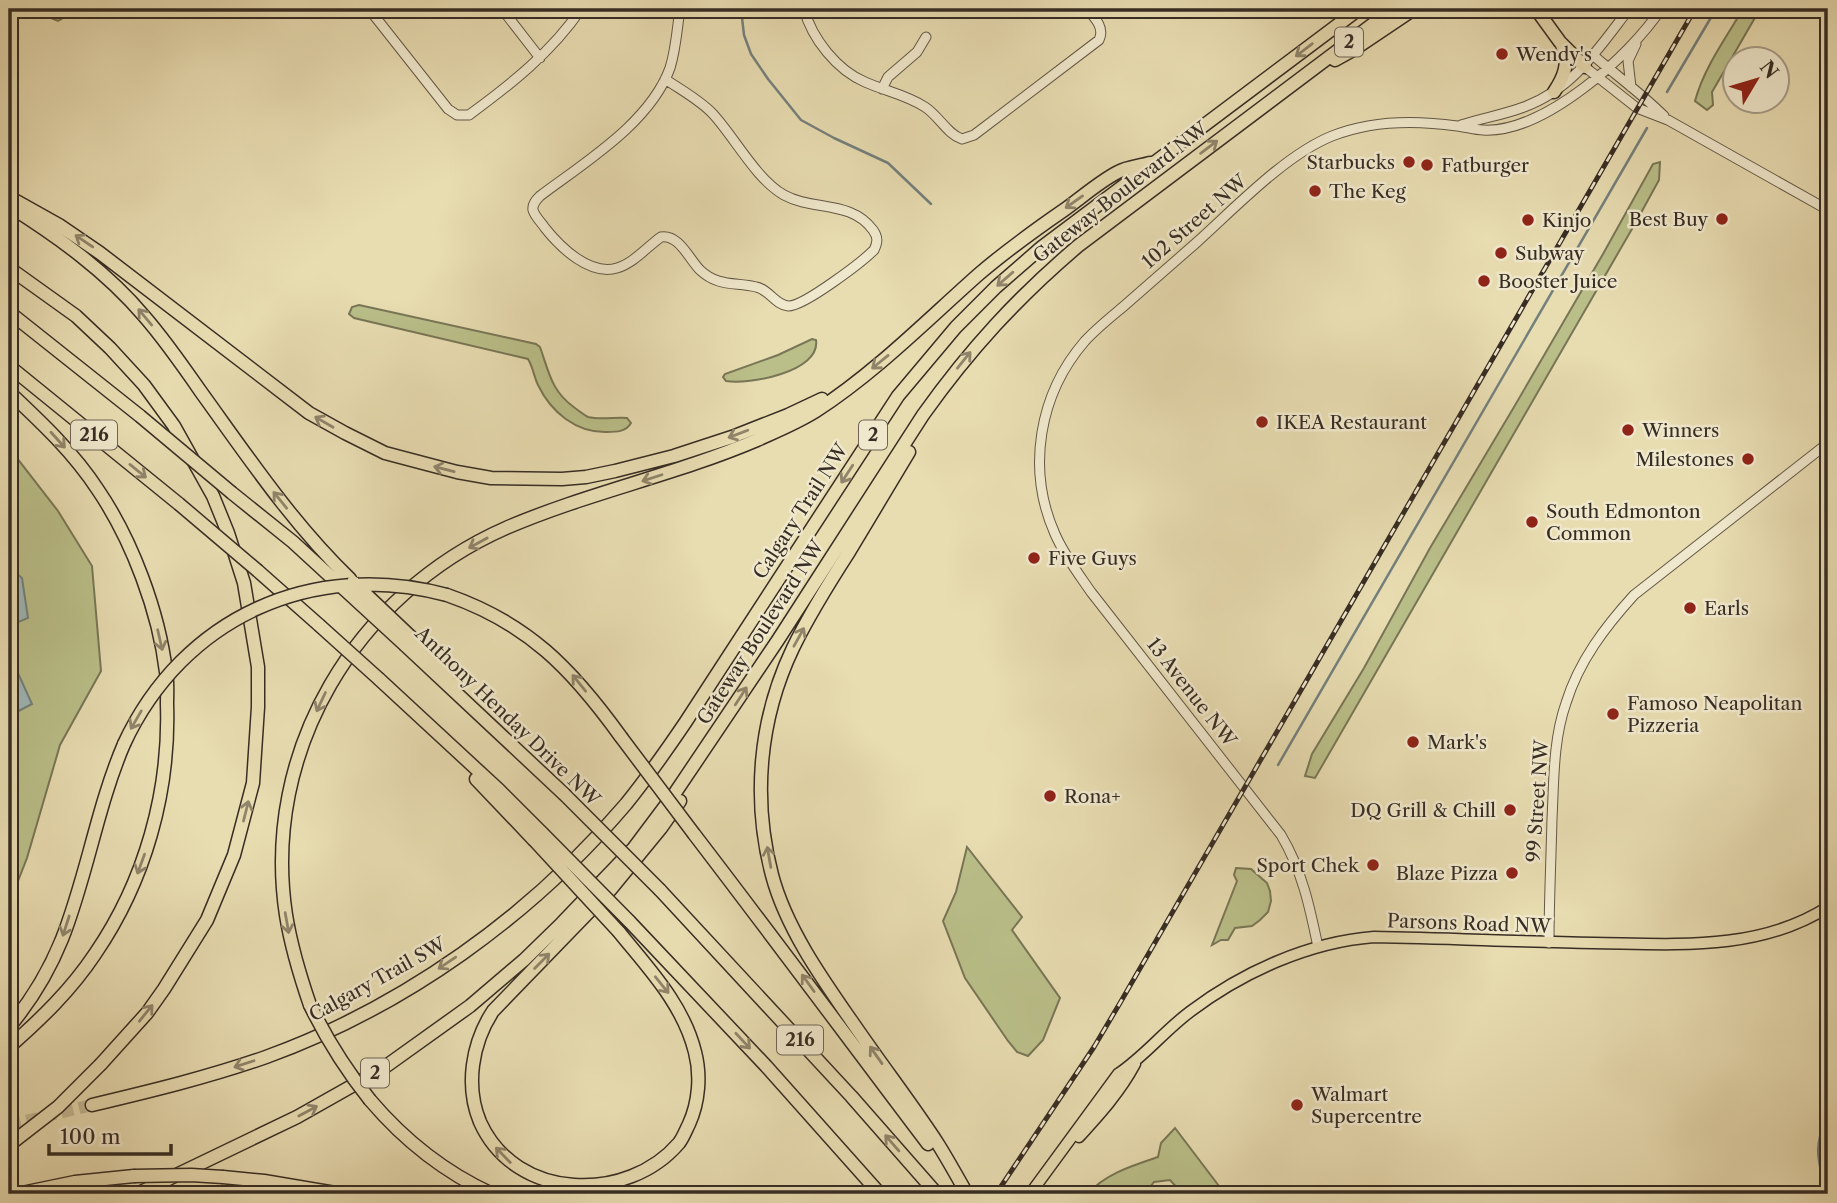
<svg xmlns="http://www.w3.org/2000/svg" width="1837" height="1203" font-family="'Libre Caslon Text',serif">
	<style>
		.green { fill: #babf89; stroke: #787656; stroke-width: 2 }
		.water { fill: #9db8b8; stroke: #74807d; stroke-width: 2 }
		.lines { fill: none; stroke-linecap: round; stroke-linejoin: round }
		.stream { stroke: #74807d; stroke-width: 2.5 }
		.highway-tunnel { stroke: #c5b995; stroke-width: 12; stroke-dasharray: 12 6; stroke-linecap: butt }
		.minor-casing { stroke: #635947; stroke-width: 11 }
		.major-casing { stroke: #372d24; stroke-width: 13 }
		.highway-casing { stroke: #372d24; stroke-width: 15 }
		.minor { stroke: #f0e8cc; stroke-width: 9 }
		.major { stroke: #e8dcb1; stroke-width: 10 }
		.highway { stroke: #e8dcb1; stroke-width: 12 }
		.rail-casing { stroke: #372d24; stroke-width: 5 }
		.rail { stroke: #f0e8cc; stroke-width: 2.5; stroke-dasharray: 8; stroke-linecap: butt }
		.highway-bridge-casing { stroke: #372d24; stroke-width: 15; stroke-linecap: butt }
		.highway-bridge { stroke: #e8dcb1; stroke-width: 12 }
		.oneway { stroke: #90846a }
		.poi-dot { fill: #8f2418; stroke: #f0e8cc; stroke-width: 2.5 }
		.labels { text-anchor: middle; stroke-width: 5; stroke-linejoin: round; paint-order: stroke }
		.shield { fill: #f0e8cc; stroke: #6e6556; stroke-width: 2 }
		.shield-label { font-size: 18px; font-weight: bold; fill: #372d24 }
		.poi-label { font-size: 19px; fill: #372d24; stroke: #f0e8cc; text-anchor: start }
		.street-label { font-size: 19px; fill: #372d24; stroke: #f0e8cc }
	</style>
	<rect width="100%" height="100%" fill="#e8dcb1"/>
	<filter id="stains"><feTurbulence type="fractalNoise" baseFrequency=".00286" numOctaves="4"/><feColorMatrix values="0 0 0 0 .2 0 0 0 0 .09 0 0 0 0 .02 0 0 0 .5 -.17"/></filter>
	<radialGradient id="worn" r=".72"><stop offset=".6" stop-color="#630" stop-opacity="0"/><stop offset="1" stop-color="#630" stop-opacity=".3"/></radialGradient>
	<path class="green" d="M 10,9 L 79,9 L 58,21 L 39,13 L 28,14 Z
		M 1743,9 L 1760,9 L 1712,92 L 1713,105 L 1707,110 L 1695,101 C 1704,68 1725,39 1743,9 Z
		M 1660,162 L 1659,180 L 1636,222 L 1315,778 L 1305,776 L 1312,754 L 1364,668 L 1430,548 L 1514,407 L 1603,254 L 1653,164 Z
		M 359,305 L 536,344 L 540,347 C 549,372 551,391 575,408 C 579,411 584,415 588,417 C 600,420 615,417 627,418 L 631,423 C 626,432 616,432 607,432 C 576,433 551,412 538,385 C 534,377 533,367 528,359 L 354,318 L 349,314 L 352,307 Z
		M 812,339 L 816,340 C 821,372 748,385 726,381 L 723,377 L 725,374 L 778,355 Z
		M 9,452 L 13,453 L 58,511 L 92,566 L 101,671 L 60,745 L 27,858 L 9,904 Z
		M 967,847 L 1022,917 L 1012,930 L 1060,998 L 1043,1040 L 1028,1056 L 1017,1052 L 1008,1041 L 965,978 L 943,921 L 956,892 Z
		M 1236,868 L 1251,869 L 1267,883 L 1270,891 L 1271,901 L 1268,912 L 1260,920 L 1252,926 L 1235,928 L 1228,940 L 1221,940 L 1212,945 L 1237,881 L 1234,875 Z
		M 1175,1128 L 1225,1194 L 1183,1194 L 1170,1180 L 1154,1182 L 1145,1194 L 1088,1194 C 1104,1174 1134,1165 1158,1157 L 1161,1143 Z"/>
	<path class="water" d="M 9,567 L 22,578 L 28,618 L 9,626 Z
		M 17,671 L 32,704 L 9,716 L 9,674 Z
		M 1828,1111 L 1828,1194 L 1823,1194 C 1825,1178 1817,1165 1818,1149 C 1818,1136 1824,1123 1828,1111 Z"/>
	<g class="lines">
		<path class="stream" d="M 741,9 L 744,35 L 751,54 L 768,79 L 801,120 L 834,138 L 888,163 L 931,204
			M 1667,92 L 1716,9
			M 1278,765 L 1647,128"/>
		<path class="highway-tunnel" d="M 9,1125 L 92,1105"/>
		<defs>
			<path id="minor" d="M 369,9 L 448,109 L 457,115 L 469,115 C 510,85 552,52 581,9
				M 502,9 L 540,58
				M 804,9 C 812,39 837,70 865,82 C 885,91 907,95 925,107 C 939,116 947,134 962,139 L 974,135 L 1099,40 C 1105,28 1095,18 1087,9
				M 1594,56 C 1617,76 1642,94 1664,116
				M 1585,67 L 1637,108 L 1668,120 L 1828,210
				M 665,79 C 681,90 700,100 713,114 C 735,138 756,179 784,195 C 813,211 851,200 873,230 C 878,237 878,242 874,250 C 862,262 803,307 788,306 C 775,305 769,289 756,287 C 735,282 718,287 700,270 C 689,259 679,234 661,237 C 648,246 634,263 617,268 C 590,276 561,248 545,228 C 542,223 535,217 533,210 C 532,204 536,200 540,196 C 585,162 650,123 670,68 C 676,49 677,29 680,9
				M 1631,87 L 1628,61 L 1636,44
				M 882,89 L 888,77 L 917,52 L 926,37
				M 1461,125 C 1482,118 1503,115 1524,107 C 1573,89 1598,49 1629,9
				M 1549,943 C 1549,902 1551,860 1552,819 C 1554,781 1553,740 1566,703 C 1579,661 1605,627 1634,595 L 1828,443
				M 1318,947 C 1310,908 1302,870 1281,835 L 1091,592 C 1078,573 1064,555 1055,534 C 1026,469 1039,394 1085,341 C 1097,328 1111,317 1124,306 C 1148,285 1172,264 1196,243 C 1235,208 1285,155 1332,136 C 1372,120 1415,120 1457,126 C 1466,127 1475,130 1483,130 C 1543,134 1630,56 1661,9"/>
			<path id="major" d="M 1079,1137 C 1100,1114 1120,1092 1135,1064
				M 1030,1194 L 1118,1074 C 1145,1056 1165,1030 1191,1011 C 1243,972 1309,942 1374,937 C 1447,938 1520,942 1594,943 C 1673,944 1758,952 1828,907"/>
			<path id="highway" d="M 1536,9 L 1560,42 L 1585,67
				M 1335,60 L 1353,50 L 1414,9
				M 1554,92 C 1564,77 1570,63 1562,45
				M 9,197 L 59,225 L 100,253 L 309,413 L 345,433 L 385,453 L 419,462 L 457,472 L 491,478 L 562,479 L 586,477 L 615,471 L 674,456 L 732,437 L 788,415 L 822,399
				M 9,206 C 58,237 106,271 144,316 C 165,340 183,366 201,392 C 248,457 292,523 350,579
				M 9,268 L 76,316 L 110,348 L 144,385 L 174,426 L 213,496 L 228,533 L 244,583 L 258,667 L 258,707 L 253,783 L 234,855 L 207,920 L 164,989 L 147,1013 L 101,1064
				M 9,312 L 140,416
				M 9,366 L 179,504
				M 9,392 C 41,422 74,453 98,490 C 132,540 159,612 166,672 C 168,683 167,693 167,704 C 170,792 145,881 95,954 C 71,990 41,1019 9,1047
				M 909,452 C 889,485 869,519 849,552 C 829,583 809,615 793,648 C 759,719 752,799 772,875 C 787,932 828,987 862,1036 C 887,1072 914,1107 938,1144 C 948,1160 958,1178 967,1194
				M 232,493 L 293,542 L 343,588
				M 258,571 L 319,625
				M 447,595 C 528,623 572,669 621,737
				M 411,637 L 457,682
				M 405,645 L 564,794
				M 379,679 L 499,790 L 542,833
				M 476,779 L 534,840
				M 694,834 C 773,937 850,1041 928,1144
				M 660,890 L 851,1096 L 937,1194
				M 629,921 L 766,1066 L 880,1194
				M 619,932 C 649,969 683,1004 695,1052 C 701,1075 699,1102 689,1124 C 686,1130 683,1138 679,1143 C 628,1203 516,1202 480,1122 C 465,1086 472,1043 493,1011 L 611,889 L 661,828 L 680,801
				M 310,1005 C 300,976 291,946 286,915 C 261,751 356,594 506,528 C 587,493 675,475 757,440 C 777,431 797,423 816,411 C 876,372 926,321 979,274 C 1006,251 1035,230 1064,210 C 1081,198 1100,181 1118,172 C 1127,167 1140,166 1150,163
				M 9,1027 C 31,1001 49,971 62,939 C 87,876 97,807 124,744
				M 370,1100 C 404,1140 444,1172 492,1194
				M 92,1105 C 151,1091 209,1077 266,1057 C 404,1007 531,916 626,804 C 647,778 666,751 685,723 L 898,396 L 956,327 L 996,287 L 1042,247 L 1359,9
				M 223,1177 L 264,1181 L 341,1194
				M 17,1194 L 75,1182 L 134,1176
				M 137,1194 L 297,1117 L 382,1069 L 470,1006 L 524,960 L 562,923 L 633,849 L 675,793 L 778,640 L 923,415 C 970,349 1017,298 1078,246 L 1393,9"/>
		</defs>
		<use href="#minor" class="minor-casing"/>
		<use href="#major" class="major-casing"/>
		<use href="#highway" class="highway-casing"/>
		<use href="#minor" class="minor"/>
		<use href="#major" class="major"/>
		<use href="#highway" class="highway"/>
		<defs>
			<path id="rail" d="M 996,1194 L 1094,1047 L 1120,1003 L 1695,9"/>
		</defs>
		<use href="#rail" class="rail-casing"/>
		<use href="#rail" class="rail"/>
		<defs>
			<path id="highway-bridge" d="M 140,416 L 232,493
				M 179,504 L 258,571
				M 353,582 L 411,637
				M 343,588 L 405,645
				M 319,625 L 379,679
				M 621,737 L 694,834
				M 124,744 C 183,617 313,559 447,595
				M 564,794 L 660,890
				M 542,833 L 629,921
				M 534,840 L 619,932
				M 310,1005 C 327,1040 346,1070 370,1100
				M 9,1145 L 58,1107 L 101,1064
				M 134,1176 L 191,1175 L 223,1177"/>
		</defs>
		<use href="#highway-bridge" class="highway-bridge-casing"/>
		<use href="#highway-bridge" class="highway-bridge"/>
	</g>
	<defs><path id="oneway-shaft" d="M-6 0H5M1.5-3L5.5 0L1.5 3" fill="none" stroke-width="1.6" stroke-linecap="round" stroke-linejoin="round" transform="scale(1.75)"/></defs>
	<g class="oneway">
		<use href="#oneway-shaft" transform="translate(1304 50) rotate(143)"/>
		<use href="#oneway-shaft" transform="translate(1209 147) rotate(-37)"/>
		<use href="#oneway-shaft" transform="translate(1074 202) rotate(145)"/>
		<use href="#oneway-shaft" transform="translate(84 241) rotate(-146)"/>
		<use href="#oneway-shaft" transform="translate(1005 279) rotate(139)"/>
		<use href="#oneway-shaft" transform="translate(145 317) rotate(-130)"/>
		<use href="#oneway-shaft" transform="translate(964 360) rotate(-51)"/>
		<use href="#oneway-shaft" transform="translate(880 362) rotate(141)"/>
		<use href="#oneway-shaft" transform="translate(324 422) rotate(-150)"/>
		<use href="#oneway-shaft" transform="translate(738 434) rotate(159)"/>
		<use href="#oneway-shaft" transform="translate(58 440) rotate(48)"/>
		<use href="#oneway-shaft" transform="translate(444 469) rotate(-166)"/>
		<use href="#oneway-shaft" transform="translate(138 471) rotate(39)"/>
		<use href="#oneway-shaft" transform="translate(847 474) rotate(123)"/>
		<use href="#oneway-shaft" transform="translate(652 478) rotate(162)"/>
		<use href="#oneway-shaft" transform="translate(280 500) rotate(-129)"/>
		<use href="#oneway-shaft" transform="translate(478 543) rotate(151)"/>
		<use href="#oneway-shaft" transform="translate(799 637) rotate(-61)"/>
		<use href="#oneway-shaft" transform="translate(160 640) rotate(77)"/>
		<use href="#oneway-shaft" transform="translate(579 683) rotate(-129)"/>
		<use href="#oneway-shaft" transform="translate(741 696) rotate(-57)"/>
		<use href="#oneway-shaft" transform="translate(321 702) rotate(115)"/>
		<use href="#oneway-shaft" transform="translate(136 720) rotate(120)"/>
		<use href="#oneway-shaft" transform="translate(246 811) rotate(-76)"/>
		<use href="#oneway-shaft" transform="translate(769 857) rotate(-100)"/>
		<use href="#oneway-shaft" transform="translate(141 864) rotate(110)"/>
		<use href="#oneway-shaft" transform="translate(287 923) rotate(80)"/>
		<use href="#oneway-shaft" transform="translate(66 926) rotate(108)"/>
		<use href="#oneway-shaft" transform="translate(542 961) rotate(-45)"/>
		<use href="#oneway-shaft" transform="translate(447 963) rotate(146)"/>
		<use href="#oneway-shaft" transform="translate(808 983) rotate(-126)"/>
		<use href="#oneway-shaft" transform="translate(662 985) rotate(51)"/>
		<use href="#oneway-shaft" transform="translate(146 1013) rotate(-51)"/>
		<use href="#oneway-shaft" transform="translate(743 1041) rotate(47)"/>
		<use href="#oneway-shaft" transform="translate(876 1055) rotate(-125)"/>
		<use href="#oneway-shaft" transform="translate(244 1064) rotate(162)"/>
		<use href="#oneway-shaft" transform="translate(308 1111) rotate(-28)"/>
		<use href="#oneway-shaft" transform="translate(892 1143) rotate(-131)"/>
		<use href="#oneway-shaft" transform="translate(503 1155) rotate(-134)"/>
	</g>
	<g class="poi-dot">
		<circle cx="1502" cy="54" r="7"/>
		<circle cx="1409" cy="162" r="7"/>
		<circle cx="1427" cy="165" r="7"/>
		<circle cx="1315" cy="191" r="7"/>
		<circle cx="1722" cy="219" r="7"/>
		<circle cx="1528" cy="220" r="7"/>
		<circle cx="1501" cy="253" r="7"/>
		<circle cx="1484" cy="281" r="7"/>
		<circle cx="1262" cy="422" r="7"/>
		<circle cx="1628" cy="430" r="7"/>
		<circle cx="1748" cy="459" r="7"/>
		<circle cx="1532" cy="522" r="7"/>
		<circle cx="1034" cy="558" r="7"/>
		<circle cx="1690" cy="608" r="7"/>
		<circle cx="1613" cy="714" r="7"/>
		<circle cx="1413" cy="742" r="7"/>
		<circle cx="1050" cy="796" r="7"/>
		<circle cx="1510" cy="810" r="7"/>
		<circle cx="1373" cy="865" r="7"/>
		<circle cx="1512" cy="873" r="7"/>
		<circle cx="1297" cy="1105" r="7"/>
	</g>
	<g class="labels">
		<g class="shield">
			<rect x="1335" y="27.5" width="28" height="29" rx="5"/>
			<rect x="71" y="420.5" width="46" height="29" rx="5"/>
			<rect x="859" y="420.5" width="28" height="29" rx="5"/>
			<rect x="777" y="1025.5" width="46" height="29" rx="5"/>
			<rect x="361" y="1058.5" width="28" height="29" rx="5"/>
		</g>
		<g class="shield-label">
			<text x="1349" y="48">2</text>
			<text x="94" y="441">216</text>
			<text x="873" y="441">2</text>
			<text x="800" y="1046">216</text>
			<text x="375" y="1079">2</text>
		</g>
		<g class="poi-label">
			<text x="1516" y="61">Wendy's</text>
			<text x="1395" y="169" text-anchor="end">Starbucks</text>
			<text x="1441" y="172">Fatburger</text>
			<text x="1329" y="198">The Keg</text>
			<text x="1708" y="226" text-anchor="end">Best Buy</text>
			<text x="1542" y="227">Kinjo</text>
			<text x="1515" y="260">Subway</text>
			<text x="1498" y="288">Booster Juice</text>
			<text x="1276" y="429">IKEA Restaurant</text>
			<text x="1642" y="437">Winners</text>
			<text x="1734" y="466" text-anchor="end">Milestones</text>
			<text x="1546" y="518">South Edmonton<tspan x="1546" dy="22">Common</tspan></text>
			<text x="1048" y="565">Five Guys</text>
			<text x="1704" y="615">Earls</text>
			<text x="1627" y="710">Famoso Neapolitan<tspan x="1627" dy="22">Pizzeria</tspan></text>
			<text x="1427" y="749">Mark's</text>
			<text x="1064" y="803">Rona+</text>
			<text x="1496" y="817" text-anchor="end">DQ Grill &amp; Chill</text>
			<text x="1359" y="872" text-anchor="end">Sport Chek</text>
			<text x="1498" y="880" text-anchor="end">Blaze Pizza</text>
			<text x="1311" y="1101">Walmart<tspan x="1311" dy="22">Supercentre</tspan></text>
		</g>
		<g class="street-label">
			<text transform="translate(1120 192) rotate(-38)" y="7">Gateway Boulevard NW</text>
			<text transform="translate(1194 221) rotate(-41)" y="7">102 Street NW</text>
			<text transform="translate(800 511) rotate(-57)" y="7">Calgary Trail NW</text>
			<text transform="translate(760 632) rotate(-57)" y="7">Gateway Boulevard NW</text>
			<text transform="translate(1192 692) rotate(52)" y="7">13 Avenue NW</text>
			<text transform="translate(508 716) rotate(44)" y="7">Anthony Henday Drive NW</text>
			<text transform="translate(1537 801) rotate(-86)" y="7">99 Street NW</text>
			<text transform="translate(1469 923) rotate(2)" y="7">Parsons Road NW</text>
			<text transform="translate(377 979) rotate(-29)" y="7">Calgary Trail SW</text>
		</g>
	</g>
	<rect width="1837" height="1203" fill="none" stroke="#e8dcb1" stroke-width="35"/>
	<rect x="10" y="10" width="1816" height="1182" fill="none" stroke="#372d24" stroke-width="3.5"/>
	<rect x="18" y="18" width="1802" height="1168" fill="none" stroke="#372d24" stroke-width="2"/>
	<g transform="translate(1756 80) rotate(52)"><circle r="33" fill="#f0e8cc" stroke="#a69d89" stroke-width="2"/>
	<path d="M0-5L12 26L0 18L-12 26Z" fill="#8f2418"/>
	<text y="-10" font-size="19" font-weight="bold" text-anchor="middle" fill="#372d24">N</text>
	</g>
	<path d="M49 1144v10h122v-10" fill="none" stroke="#372d24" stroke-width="3.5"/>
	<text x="60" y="1144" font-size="21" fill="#372d24" stroke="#f0e8cc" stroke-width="5" paint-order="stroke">100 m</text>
	<rect width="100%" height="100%" filter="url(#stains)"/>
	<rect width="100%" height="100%" fill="url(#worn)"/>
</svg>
